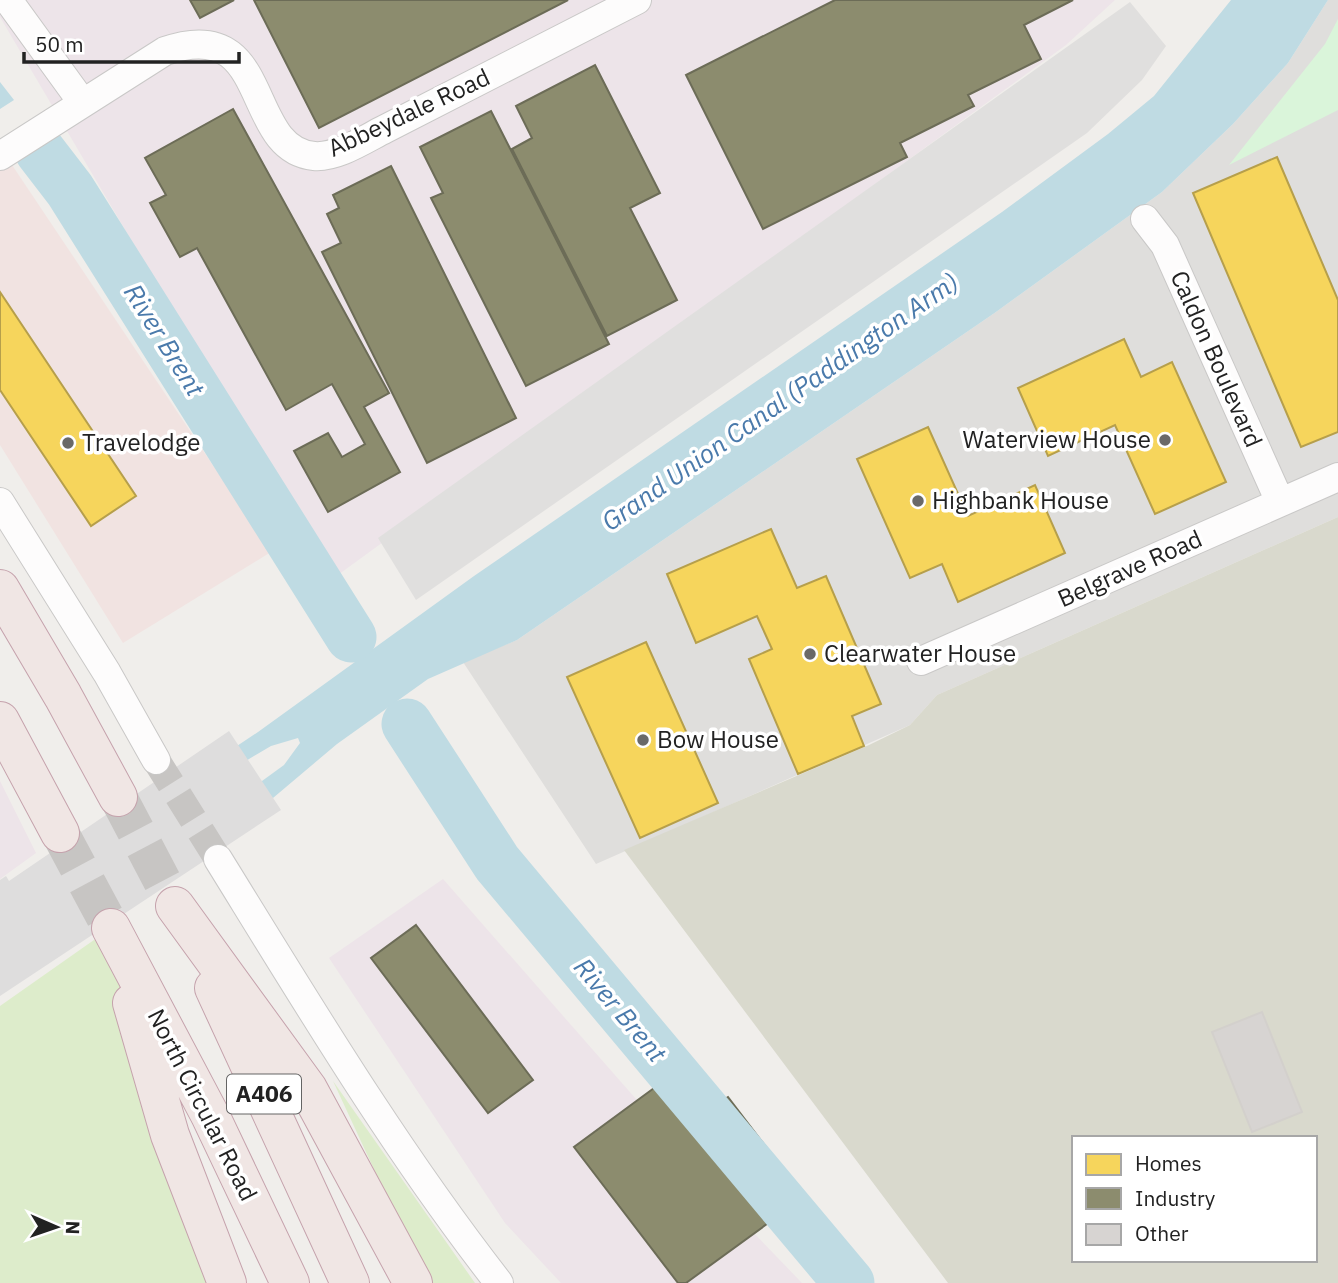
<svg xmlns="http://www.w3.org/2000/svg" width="1338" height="1283" font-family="'IBM Plex Sans',sans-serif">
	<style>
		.residential { fill: #dfdedc }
		.commercial { fill: #f1e3e1 }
		.industrial { fill: #ede4e9 }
		.construction { fill: #d9d9cd; fill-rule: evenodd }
		.grass { fill: #ddeccb }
		.park { fill: #daf5da }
		.parking { fill: #e0dfde }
		.water { fill: #bfdbe3 }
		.pier { fill: #dedddd }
		.homes { fill: #f6d55c; stroke: #b69f4b; stroke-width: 2 }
		.industry { fill: #8c8c6e; stroke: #6c6c57; stroke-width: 2 }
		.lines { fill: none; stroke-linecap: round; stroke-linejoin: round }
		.river { stroke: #bfdbe3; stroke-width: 51 }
		.building { fill: #d7d4d2; stroke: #d3d0cc; stroke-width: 2 }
		.minor-tunnel { stroke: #c7c5c3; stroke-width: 28; stroke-dasharray: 28 14; stroke-linecap: butt }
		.trunk-tunnel { stroke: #c7c5c3; stroke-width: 38; stroke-dasharray: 38 19; stroke-linecap: butt }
		.minor-casing { stroke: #c9c8c7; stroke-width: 30 }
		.trunk-casing { stroke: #c5a2ac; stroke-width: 40 }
		.minor { stroke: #fdfcfc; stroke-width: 28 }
		.trunk { stroke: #f0e6e4; stroke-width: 38 }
		.poi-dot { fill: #6a6968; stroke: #fff; stroke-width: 2.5 }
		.labels { text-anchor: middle; stroke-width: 7; stroke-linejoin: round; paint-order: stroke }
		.shield { fill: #fff; stroke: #646464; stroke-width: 2 }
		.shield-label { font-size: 23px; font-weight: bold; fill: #222 }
		.street-label { font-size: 24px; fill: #222; stroke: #fff }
		.poi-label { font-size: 24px; fill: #222; stroke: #fff; text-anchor: start }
		.water-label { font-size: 26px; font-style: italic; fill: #4a7aab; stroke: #fff }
	</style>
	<rect width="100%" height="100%" fill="#f0eeeb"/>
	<path class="residential" d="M 1328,0 L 1338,0 L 1338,517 L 937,695 L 910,725 L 596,864 L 463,662 L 517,640 L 996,312 L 1162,192 L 1233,124 L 1288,63 Z"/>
	<path class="commercial" d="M 0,147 L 271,552 L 123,643 L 0,445 Z"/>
	<path class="industrial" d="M 0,0 L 1115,0 L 1066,45 L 331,580 L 0,17 Z
		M 0,781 L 36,853 L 0,879 Z
		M 443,879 L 750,1229 L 802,1283 L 561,1283 L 505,1223 L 329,958 Z"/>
	<path class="construction" d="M 1338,517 L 1338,1283 L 948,1283 L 624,850 L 869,745 L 910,725 L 937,695 ZM 1074,1138 L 1315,1138 L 1315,1260 L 1074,1260 Z"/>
	<path class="grass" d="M 111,928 L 227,1283 L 0,1283 L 0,1006 Z
		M 333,1081 L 475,1283 L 431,1283 L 410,1247 Z"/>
	<path class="park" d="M 1338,19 L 1338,110 L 1229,165 L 1325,44 Z"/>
	<path class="parking" d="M 1130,2 L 1166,46 L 1142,80 L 1087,133 L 416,600 L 378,538 Z"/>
	<path class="water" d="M 1231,0 L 1328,0 L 1288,63 L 1233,124 L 1162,192 L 996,312 L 517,640 L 428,679 L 337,744 L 273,798 L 13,972 L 0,954 L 262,781 L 284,765 L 300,743 L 298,738 L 271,746 L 249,759 L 0,927 L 0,904 L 258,732 L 474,576 L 1002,212 L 1108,134 L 1154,96 Z
		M 0,82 L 14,100 L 0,109 Z"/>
	<path class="pier" d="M 229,731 L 281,810 L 0,996 L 0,880 L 6,876 L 9,881 Z"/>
	<path class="homes" d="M 1277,157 L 1338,300 L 1338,432 L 1301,447 L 1193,193 Z
		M 0,292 L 136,496 L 91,526 L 0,390 Z
		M 1124,339 L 1141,377 L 1172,362 L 1226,482 L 1155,514 L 1115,425 L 1048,456 L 1018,388 Z
		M 928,427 L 968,516 L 1035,485 L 1065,553 L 958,602 L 942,564 L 910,578 L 857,459 Z
		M 771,529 L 797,588 L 826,576 L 881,704 L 852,716 L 864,746 L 798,774 L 749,659 L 772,649 L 757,616 L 696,643 L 667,574 Z
		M 646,642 L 718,803 L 640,838 L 567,677 Z"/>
	<path class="industry" d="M 190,0 L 234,0 L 200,18 Z
		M 254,0 L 568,0 L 319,128 Z
		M 835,0 L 1073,0 L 1024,25 L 1041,59 L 968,95 L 974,106 L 900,143 L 907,157 L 763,229 L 686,75 Z
		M 595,65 L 660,193 L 630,208 L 677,300 L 607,336 L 512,149 L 532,138 L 516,106 Z
		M 233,109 L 389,393 L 364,407 L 400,472 L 328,512 L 294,451 L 328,433 L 342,457 L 365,444 L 332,384 L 286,410 L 197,248 L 180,257 L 150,203 L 166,195 L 145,158 Z
		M 491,111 L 609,344 L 526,386 L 431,198 L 443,193 L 420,147 Z
		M 391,166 L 516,418 L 427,463 L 322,252 L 341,243 L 327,214 L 339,208 L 333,195 Z
		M 416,925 L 533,1080 L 488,1113 L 371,958 Z
		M 688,1063 L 720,1102 L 728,1097 L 804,1197 L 686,1283 L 678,1283 L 574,1147 Z"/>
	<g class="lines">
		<path class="river" d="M 40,151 L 70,190 L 351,637
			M 407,724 L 497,863 L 849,1283"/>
	</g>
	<path class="building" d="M 1262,1012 L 1302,1112 L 1252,1132 L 1212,1032 Z"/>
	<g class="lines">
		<path class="minor-tunnel" d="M 156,760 L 218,859"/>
		<path class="trunk-tunnel" d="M 118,797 L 168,892
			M 60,833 L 111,928"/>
		<defs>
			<path id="minor" d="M 8,0 L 82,102
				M 0,156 L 165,51 C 274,13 242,149 314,156 C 337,158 365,139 385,129 L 637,0
				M 1145,219 L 1165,245 L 1280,502
				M 0,502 L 107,673 L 156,760
				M 921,661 L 1338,477
				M 218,859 C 307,1003 395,1150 499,1283"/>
			<path id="trunk" d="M 0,589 L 63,696 L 118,797
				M 0,721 L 60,833
				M 175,906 L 308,1089 L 413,1283
				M 111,928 L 210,1115 L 290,1283
				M 214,988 L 350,1283
				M 132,1003 L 170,1135 L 227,1283"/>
		</defs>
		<use href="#minor" class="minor-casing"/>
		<use href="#trunk" class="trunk-casing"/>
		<use href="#minor" class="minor"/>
		<use href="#trunk" class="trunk"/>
	</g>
	<g class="poi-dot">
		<circle cx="1165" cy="440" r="7"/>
		<circle cx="68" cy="443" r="7"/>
		<circle cx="918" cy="501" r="7"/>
		<circle cx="810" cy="654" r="7"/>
		<circle cx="643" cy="740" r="7"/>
	</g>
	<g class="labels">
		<rect class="shield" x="227" y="1074.5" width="74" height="39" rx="5"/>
		<g class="shield-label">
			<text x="264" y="1102">A406</text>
		</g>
		<g class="street-label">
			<text transform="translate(409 113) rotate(-25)" y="8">Abbeydale Road</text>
			<text transform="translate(1216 359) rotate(66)" y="8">Caldon Boulevard</text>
			<text transform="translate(1130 569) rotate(-24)" y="8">Belgrave Road</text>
			<text transform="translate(202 1105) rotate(63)" y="8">North Circular Road</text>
		</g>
		<g class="poi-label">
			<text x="1151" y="448" text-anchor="end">Waterview House</text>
			<text x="82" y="451">Travelodge</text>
			<text x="932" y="509">Highbank House</text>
			<text x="824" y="662">Clearwater House</text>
			<text x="657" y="748">Bow House</text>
		</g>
		<g class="water-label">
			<text transform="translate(164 340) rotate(58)" y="9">River Brent</text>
			<text transform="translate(780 402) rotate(-35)" y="9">Grand Union Canal (Paddington Arm)</text>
			<text transform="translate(620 1010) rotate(50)" y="9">River Brent</text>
		</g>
	</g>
	<rect x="1072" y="1136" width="245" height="126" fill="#ffffff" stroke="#a7a7a7" stroke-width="2"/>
	<rect x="1086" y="1154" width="35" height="21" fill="#f6d55c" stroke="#a7a7a7" stroke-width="2"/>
	<text x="1135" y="1171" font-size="21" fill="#222222">Homes</text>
	<rect x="1086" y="1188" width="35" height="21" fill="#8c8c6e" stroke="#a7a7a7" stroke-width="2"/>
	<text x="1135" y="1206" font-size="21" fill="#222222">Industry</text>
	<rect x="1086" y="1224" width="35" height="21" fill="#d7d4d2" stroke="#a7a7a7" stroke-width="2"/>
	<text x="1135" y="1241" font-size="21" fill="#222222">Other</text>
	<g transform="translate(56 1227) rotate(92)" stroke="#ffffff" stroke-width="5" paint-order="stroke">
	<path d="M0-5L12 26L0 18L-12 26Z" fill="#222222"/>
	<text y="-10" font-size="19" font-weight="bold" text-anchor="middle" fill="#222222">N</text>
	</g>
	<path d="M24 52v10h215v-10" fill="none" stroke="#222222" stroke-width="3.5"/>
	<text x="35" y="52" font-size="21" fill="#222222" stroke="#ffffff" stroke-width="5" paint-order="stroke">50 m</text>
</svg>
